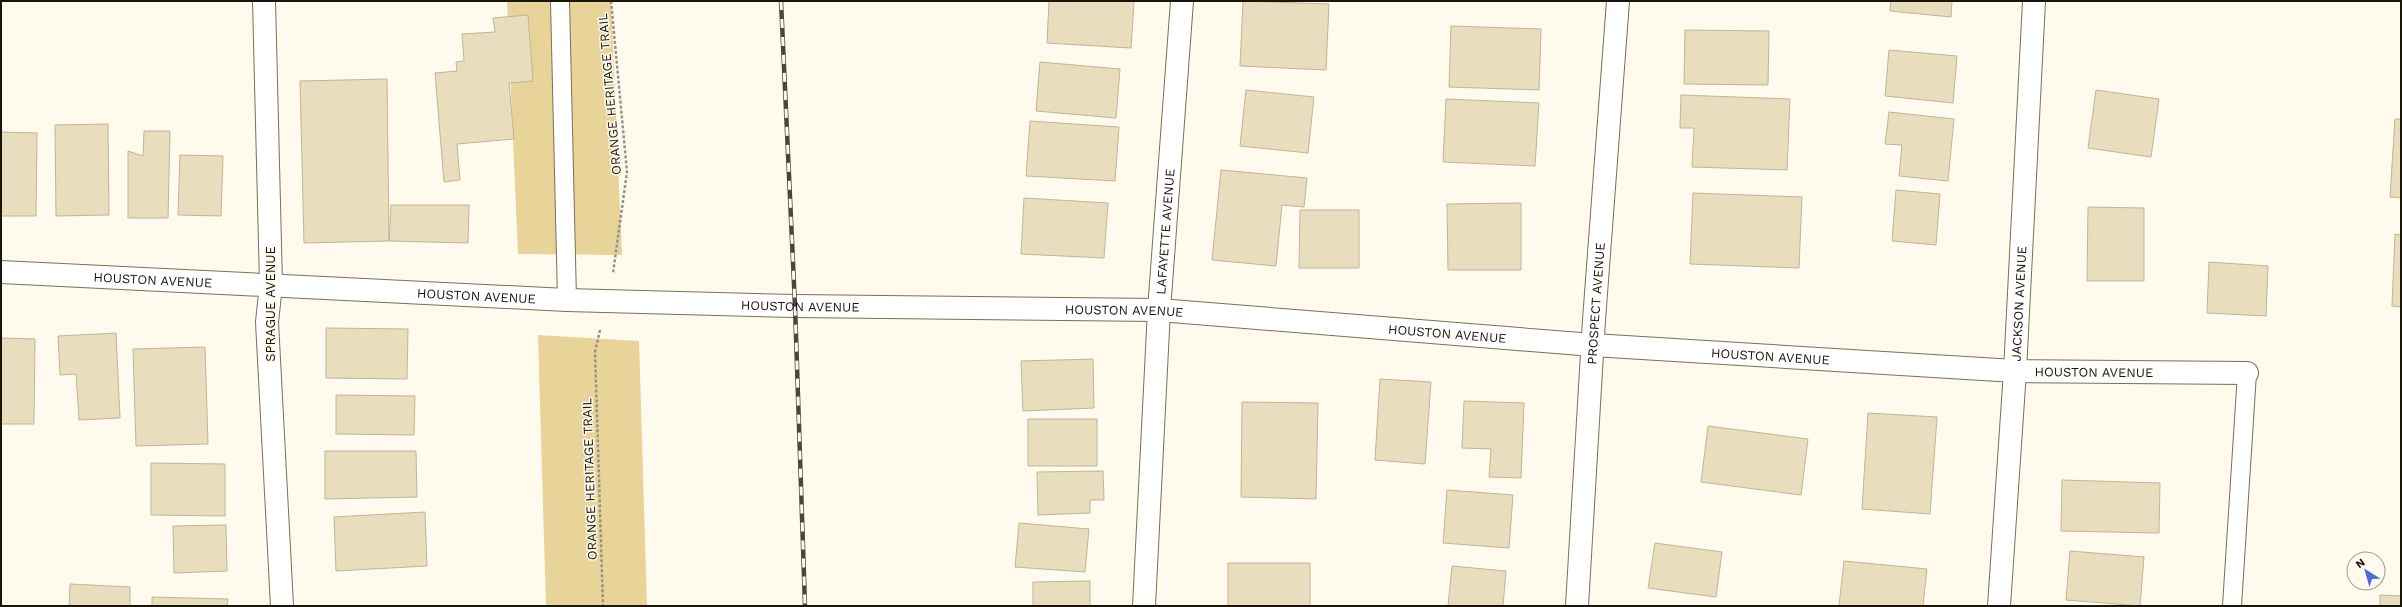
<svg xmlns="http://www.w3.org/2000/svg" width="2402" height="607" font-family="'Work Sans',sans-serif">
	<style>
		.green { fill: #e8d498 }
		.building { fill: #e8ddbd; stroke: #c0b596 }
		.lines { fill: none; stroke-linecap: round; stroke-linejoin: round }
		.service-casing { stroke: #7a7053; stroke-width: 20 }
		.minor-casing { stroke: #7a7053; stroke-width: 24 }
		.path { stroke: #969286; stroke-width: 2.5; stroke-dasharray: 3 2; stroke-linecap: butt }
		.service { stroke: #fff; stroke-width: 18 }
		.minor { stroke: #fff; stroke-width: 22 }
		.rail-casing { stroke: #4a463a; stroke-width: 4.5 }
		.rail { stroke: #fefaed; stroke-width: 3; stroke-dasharray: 9; stroke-linecap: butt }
		.labels { text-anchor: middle; stroke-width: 3; stroke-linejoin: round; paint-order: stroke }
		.street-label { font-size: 13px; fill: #191509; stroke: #fefaed }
	</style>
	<rect width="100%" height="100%" fill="#fefaed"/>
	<path class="green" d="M 507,1 L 611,1 L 622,255 L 518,254 Z
		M 538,335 L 639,341 L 647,606 L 546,606 Z"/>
	<path class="building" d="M 1049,1 L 1134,1 L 1131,48 L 1047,43 Z
		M 1243,1 L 1329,4 L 1326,70 L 1240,66 Z
		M 1891,1 L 1952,1 L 1951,17 L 1890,11 Z
		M 528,15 L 533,81 L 509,83 L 514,139 L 457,144 L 460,180 L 444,182 L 435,73 L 457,71 L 456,62 L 464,61 L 462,34 L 495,32 L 493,18 Z
		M 1451,26 L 1541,29 L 1539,90 L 1449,87 Z
		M 1685,30 L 1769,31 L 1768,85 L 1684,84 Z
		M 1889,50 L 1957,56 L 1953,103 L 1885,96 Z
		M 1040,62 L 1120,69 L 1116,118 L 1036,111 Z
		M 387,79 L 389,241 L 304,243 L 300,81 Z
		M 1246,90 L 1314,97 L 1308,153 L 1240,146 Z
		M 2096,90 L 2159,99 L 2151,157 L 2088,148 Z
		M 1681,95 L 1790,99 L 1787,170 L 1692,167 L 1694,128 L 1680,128 Z
		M 1446,99 L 1539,103 L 1535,166 L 1443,162 Z
		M 1889,112 L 1954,119 L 1948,181 L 1899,176 L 1902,145 L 1885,144 Z
		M 2395,119 L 2401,119 L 2401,198 L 2390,197 Z
		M 1030,121 L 1119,127 L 1115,181 L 1026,176 Z
		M 108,124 L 109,215 L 56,216 L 55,125 Z
		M 144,131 L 170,131 L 168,218 L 128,218 L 128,151 L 143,156 Z
		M 1,132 L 37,133 L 36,216 L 1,216 Z
		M 180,155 L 223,156 L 221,216 L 178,215 Z
		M 1221,170 L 1307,178 L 1304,207 L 1282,205 L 1276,266 L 1212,260 Z
		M 1896,190 L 1940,194 L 1936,245 L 1892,241 Z
		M 1693,193 L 1802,197 L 1799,268 L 1690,264 Z
		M 1024,198 L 1108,203 L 1104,258 L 1021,254 Z
		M 1521,203 L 1521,270 L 1448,270 L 1447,204 Z
		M 391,205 L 469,205 L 468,243 L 389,241 Z
		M 2088,207 L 2144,208 L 2144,281 L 2087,281 Z
		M 1300,210 L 1359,210 L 1359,268 L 1299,268 Z
		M 2395,234 L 2401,235 L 2401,307 L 2392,306 Z
		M 2209,262 L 2268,266 L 2266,316 L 2207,313 Z
		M 326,328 L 408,329 L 407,379 L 326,378 Z
		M 116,333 L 120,418 L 79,420 L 76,374 L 60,375 L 58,336 Z
		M 1,338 L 35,339 L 34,424 L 1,424 Z
		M 205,347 L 208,444 L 136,446 L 133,349 Z
		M 1093,359 L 1094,408 L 1023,411 L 1021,361 Z
		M 1380,379 L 1431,382 L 1425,464 L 1375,460 Z
		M 336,395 L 415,396 L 414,435 L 336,434 Z
		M 1464,401 L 1524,403 L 1521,478 L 1489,477 L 1491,449 L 1462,448 Z
		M 1242,402 L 1318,403 L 1316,499 L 1241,497 Z
		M 1868,413 L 1937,417 L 1930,514 L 1862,509 Z
		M 1028,419 L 1097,419 L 1097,466 L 1028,466 Z
		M 1708,426 L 1808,439 L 1801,495 L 1701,482 Z
		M 325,451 L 416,451 L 417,497 L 325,499 Z
		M 151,463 L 225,464 L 225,516 L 151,515 Z
		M 1103,471 L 1104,500 L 1090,500 L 1090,513 L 1038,515 L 1037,472 Z
		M 2062,480 L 2160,483 L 2159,533 L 2061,531 Z
		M 1447,490 L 1513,495 L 1509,548 L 1443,543 Z
		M 425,512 L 427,566 L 336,571 L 334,517 Z
		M 1019,523 L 1089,529 L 1085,572 L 1015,567 Z
		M 226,525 L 227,571 L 174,573 L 173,526 Z
		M 1655,543 L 1722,552 L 1716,597 L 1648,588 Z
		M 2070,551 L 2144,557 L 2140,606 L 2066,600 Z
		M 1844,561 L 1927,569 L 1923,606 L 1839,606 Z
		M 1228,563 L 1310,563 L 1310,606 L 1228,606 Z
		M 1452,566 L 1506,571 L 1503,606 L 1448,606 Z
		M 1090,581 L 1090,606 L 1033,606 L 1033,582 Z
		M 70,584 L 130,587 L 130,606 L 69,606 Z
		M 2380,595 L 2401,596 L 2401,606 L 2380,606 Z
		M 152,597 L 228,599 L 227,606 L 152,606 Z"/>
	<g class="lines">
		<defs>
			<path id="service" d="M 560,1 L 567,300
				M 2232,606 L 2247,373"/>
			<g id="minor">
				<path d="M 264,1 L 271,285 L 267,322 L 282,606"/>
				<path id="s1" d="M 1,272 L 567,300 L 795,306 L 1159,310 L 1593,345 L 2015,371 L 2247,373"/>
				<path id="s2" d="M 1144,606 L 1159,310 L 1182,1"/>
				<path id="s3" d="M 1577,606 L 1594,320 L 1618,1"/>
				<path id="s4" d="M 1999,606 L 2015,371 L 2034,1"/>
			</g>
		</defs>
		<use href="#service" class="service-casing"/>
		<use href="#minor" class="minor-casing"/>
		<path class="path" d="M 611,1 L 627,172 L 613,273
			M 600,330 L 595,352 L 603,606"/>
		<use href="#service" class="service"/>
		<use href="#minor" class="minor"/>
		<defs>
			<path id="rail" d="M 781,1 L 795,306 L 805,606"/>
		</defs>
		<use href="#rail" class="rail-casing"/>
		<use href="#rail" class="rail"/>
	</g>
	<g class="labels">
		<g class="street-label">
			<text transform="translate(609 94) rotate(-95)" y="5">ORANGE HERITAGE TRAIL</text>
			<text dy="5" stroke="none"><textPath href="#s2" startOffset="375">LAFAYETTE AVENUE</textPath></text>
			<text dy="5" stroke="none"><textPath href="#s1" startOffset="152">HOUSTON AVENUE</textPath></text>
			<text dy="5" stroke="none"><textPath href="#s1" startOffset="476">HOUSTON AVENUE</textPath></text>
			<text dy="5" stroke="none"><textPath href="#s3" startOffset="303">PROSPECT AVENUE</textPath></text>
			<text transform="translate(270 304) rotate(-90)" y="5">SPRAGUE AVENUE</text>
			<text dy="5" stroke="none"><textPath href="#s4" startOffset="303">JACKSON AVENUE</textPath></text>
			<text dy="5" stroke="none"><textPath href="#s1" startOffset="800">HOUSTON AVENUE</textPath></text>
			<text dy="5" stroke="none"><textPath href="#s1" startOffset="1124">HOUSTON AVENUE</textPath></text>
			<text dy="5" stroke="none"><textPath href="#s1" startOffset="1448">HOUSTON AVENUE</textPath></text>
			<text dy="5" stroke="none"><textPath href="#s1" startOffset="1772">HOUSTON AVENUE</textPath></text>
			<text dy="5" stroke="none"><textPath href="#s1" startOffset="2096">HOUSTON AVENUE</textPath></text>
			<text transform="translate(589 479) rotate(-92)" y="5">ORANGE HERITAGE TRAIL</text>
		</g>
	</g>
	<rect width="2402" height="607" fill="none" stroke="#191509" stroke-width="4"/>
	<g transform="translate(2366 571) rotate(323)"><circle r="19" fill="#fefaed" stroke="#a29e92"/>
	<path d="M0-3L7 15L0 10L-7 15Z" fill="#5069de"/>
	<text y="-6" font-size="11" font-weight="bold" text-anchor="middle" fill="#191509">N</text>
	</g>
</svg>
